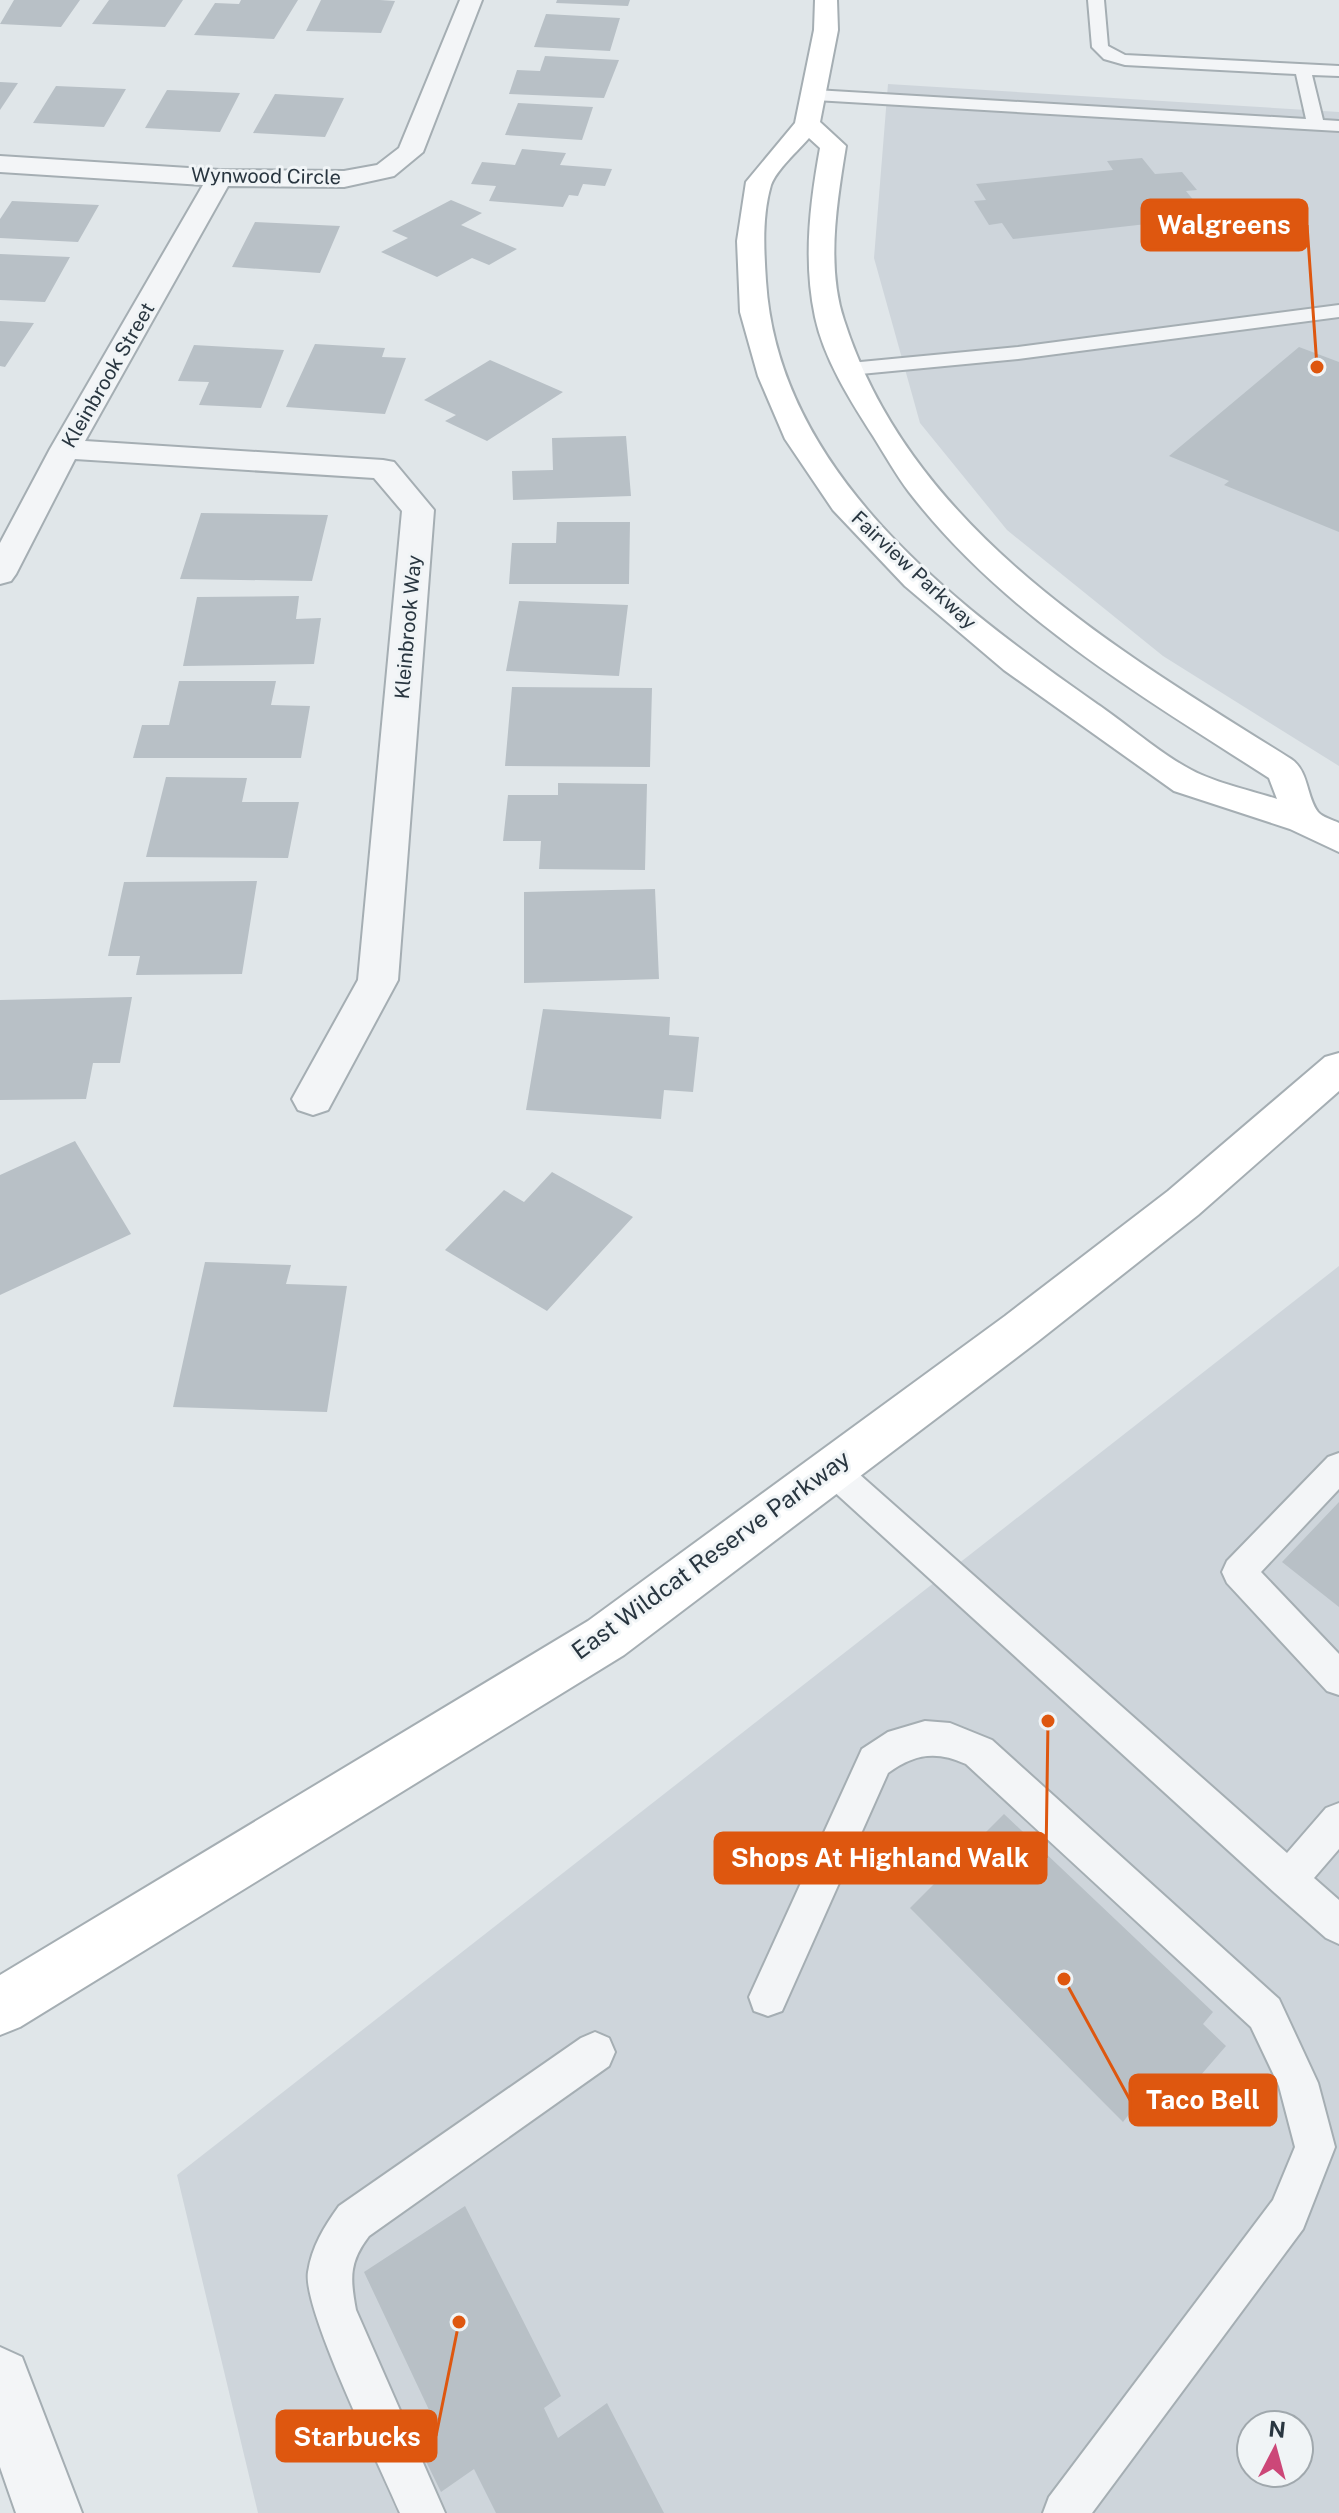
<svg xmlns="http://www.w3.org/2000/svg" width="1339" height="2513" font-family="'Public Sans',sans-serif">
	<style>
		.built { fill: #ced5db; fill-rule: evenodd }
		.building { fill: #b8c0c6 }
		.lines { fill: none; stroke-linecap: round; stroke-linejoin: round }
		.lane-casing { stroke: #a5aeb3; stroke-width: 4 }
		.street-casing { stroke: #a5aeb3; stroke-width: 4 }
		.secondary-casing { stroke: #a5aeb3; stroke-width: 4 }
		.lane { fill: #f3f5f7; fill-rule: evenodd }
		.street { fill: #f3f5f7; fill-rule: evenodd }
		.secondary { fill: #fff; fill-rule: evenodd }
		.labels { text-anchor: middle; stroke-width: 6; stroke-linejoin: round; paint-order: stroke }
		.far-street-label { font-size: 20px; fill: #293640; stroke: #f0f4f6 }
		.street-label { font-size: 24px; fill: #293640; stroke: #f0f4f6 }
		.leader { fill: none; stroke: #de570f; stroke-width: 3 }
		.callout-dot { fill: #de570f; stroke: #f0f4f6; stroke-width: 3 }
		.callout { fill: #de570f; stroke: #de570f; stroke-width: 3 }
		.callout-label { font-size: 26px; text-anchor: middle; font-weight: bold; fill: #fff }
	</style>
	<rect width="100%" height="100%" fill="#e0e6e9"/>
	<path class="built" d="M 888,84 L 1339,112 L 1339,766 L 1163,656 L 1007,530 L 920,423 L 874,258 Z
		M 1339,1266 L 1339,2513 L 258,2513 L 177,2175 ZM 1251,2425 L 1299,2425 L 1299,2473 L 1251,2473 Z"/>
	<path class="building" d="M 14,0 L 80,0 L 61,27 L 0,24 Z
		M 109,0 L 183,0 L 165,27 L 92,24 Z
		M 241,0 L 298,0 L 274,39 L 194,35 L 215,3 L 239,4 Z
		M 321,0 L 380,0 L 395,1 L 381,33 L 306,31 Z
		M 557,0 L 630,0 L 628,6 L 556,3 Z
		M 546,14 L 620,18 L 610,51 L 534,47 Z
		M 545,56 L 619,60 L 604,98 L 509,94 L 517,70 L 540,71 Z
		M 0,82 L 18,83 L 0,110 Z
		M 56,86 L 126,89 L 104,127 L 33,123 Z
		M 167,90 L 240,93 L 220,132 L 145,128 Z
		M 275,94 L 344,98 L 325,137 L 253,133 Z
		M 518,103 L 593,107 L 582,140 L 505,135 Z
		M 522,149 L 566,153 L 560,165 L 612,169 L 605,186 L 583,184 L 578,196 L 569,195 L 563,207 L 489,201 L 496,186 L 471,184 L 482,162 L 515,165 Z
		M 1142,158 L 1155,174 L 1182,172 L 1197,190 L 1186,191 L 1195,202 L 1179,204 L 1191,219 L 1013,239 L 1002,223 L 989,225 L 974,201 L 986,200 L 976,184 L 1113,170 L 1107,161 Z
		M 451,200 L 482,213 L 461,225 L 517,249 L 489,265 L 472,258 L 437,277 L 381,252 L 408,238 L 392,231 Z
		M 12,201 L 99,205 L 78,242 L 0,238 L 0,219 Z
		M 255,222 L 340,226 L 320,273 L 232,267 Z
		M 0,254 L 70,257 L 45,302 L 0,300 Z
		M 0,321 L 34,323 L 5,367 L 0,366 Z
		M 315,344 L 385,348 L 382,357 L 406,358 L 385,414 L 286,407 Z
		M 194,345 L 284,350 L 261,408 L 199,405 L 209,382 L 178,381 Z
		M 1299,347 L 1339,362 L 1339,532 L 1224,485 L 1229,481 L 1169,456 Z
		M 490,360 L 563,392 L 487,441 L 445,421 L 456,415 L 424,400 Z
		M 626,436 L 631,496 L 513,500 L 512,471 L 553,470 L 552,438 Z
		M 201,513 L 328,515 L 312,581 L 180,579 Z
		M 557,522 L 630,522 L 629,584 L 509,584 L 512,543 L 556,543 Z
		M 299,596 L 296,619 L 321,618 L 314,664 L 183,666 L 197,597 Z
		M 519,601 L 628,605 L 619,676 L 506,671 Z
		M 179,681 L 276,681 L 271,705 L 310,706 L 301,758 L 133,758 L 142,725 L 169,725 Z
		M 512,687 L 652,688 L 650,767 L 505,766 Z
		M 166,777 L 247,778 L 242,802 L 299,802 L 288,858 L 146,857 Z
		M 558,783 L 647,784 L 645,870 L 539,869 L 541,841 L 503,841 L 508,795 L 558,795 Z
		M 257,881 L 242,974 L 136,975 L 140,956 L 108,956 L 124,882 Z
		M 655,889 L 659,979 L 524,983 L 524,892 Z
		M 132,997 L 120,1063 L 93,1063 L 86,1099 L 0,1100 L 0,1000 Z
		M 543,1009 L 670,1017 L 669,1035 L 699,1037 L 693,1092 L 664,1090 L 661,1119 L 526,1110 Z
		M 75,1141 L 131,1234 L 0,1295 L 0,1175 Z
		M 552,1172 L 633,1217 L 547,1311 L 445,1250 L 504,1190 L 524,1202 Z
		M 205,1262 L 291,1265 L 286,1284 L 347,1286 L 327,1412 L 173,1407 Z
		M 1339,1502 L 1339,1607 L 1282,1562 Z
		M 1004,1814 L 1213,2012 L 1203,2024 L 1226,2046 L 1162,2120 L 1141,2099 L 1123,2122 L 910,1908 Z
		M 465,2206 L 561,2396 L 544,2408 L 558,2438 L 607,2403 L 664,2513 L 496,2513 L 474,2469 L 441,2492 L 417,2443 L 438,2429 L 364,2272 Z"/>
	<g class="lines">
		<defs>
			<path id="lane" d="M 1088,0 L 1104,0 L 1108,46 L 1125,55 L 1339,66 L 1339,76 L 1312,75 L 1323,120 L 1339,121 L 1339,131 L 815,100 L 807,95 L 815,90 L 1306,119 L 1296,74 L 1125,65 L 1104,59 L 1092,47 Z
				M 1339,305 L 1339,317 L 1018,359 L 850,375 L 840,369 L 850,363 L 1018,347 Z
				M 1339,1453 L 1339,1489 L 1261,1572 L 1339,1654 L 1339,1695 L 1327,1691 L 1227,1583 L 1222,1572 L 1227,1561 L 1328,1457 Z
				M 830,1454 L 841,1458 L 1287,1853 L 1326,1808 L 1339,1803 L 1339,1849 L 1314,1878 L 1339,1900 L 1339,1944 L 1326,1938 L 1275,1893 L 819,1478 L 814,1468 L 819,1458 Z
				M 925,1721 L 950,1723 L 992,1740 L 1279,1999 L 1318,2083 L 1335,2147 L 1303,2229 L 1092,2513 L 1043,2513 L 1049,2497 L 1273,2200 L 1295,2147 L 1279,2086 L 1251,2027 L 966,1764 C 936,1750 914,1754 888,1773 L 782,2011 L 768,2016 L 754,2011 L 749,1997 L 862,1749 L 888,1732 Z
				M 595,2032 L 609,2038 L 615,2052 L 609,2066 L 369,2236 C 349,2262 350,2278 356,2310 L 445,2513 L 400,2513 C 382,2470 302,2309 308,2272 C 312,2246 324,2227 339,2206 L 581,2038 Z"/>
			<path id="street" d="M 460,0 L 482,0 L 423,152 L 394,176 L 344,187 L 228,186 L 85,441 L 383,460 L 394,462 L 434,510 L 398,980 L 328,1110 L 313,1115 L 298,1110 L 292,1099 L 358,980 L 402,511 L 374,478 L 75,459 L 16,574 L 11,581 L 0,584 L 0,543 L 50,449 L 203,185 L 0,172 L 0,156 L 220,170 L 344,171 L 377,165 L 399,148 Z
				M 0,2347 L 22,2357 L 82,2513 L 16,2513 L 0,2467 Z"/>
			<path id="secondary" d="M 815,0 L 837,0 L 838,30 L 820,122 L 846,146 C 837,201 826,266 844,320 C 911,530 1116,649 1291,759 C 1309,771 1306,796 1318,812 C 1322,817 1333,820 1339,823 L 1339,852 L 1290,829 L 1174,791 L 1004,670 L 905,586 L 833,510 L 785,439 L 758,376 L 740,312 L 737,241 L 746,182 L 795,123 L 814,30 ZM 809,138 L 820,148 C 810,203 803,261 815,317 C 824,359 850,400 873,436 C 885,455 896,475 909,492 C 1004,615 1140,695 1269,778 L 1277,799 C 1252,791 1225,785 1202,775 C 1170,762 1127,724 1097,704 C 953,603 778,472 766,281 C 764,250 762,216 771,185 C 777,169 798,151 809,138 Z
				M 1339,1053 L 1339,1091 L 1198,1215 L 1037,1342 L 624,1655 L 20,2027 L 0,2035 L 0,1975 L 588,1621 L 1005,1316 L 1168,1191 L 1325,1057 Z"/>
		</defs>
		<use href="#lane" class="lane-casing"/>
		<use href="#street" class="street-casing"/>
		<use href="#secondary" class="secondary-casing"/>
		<use href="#lane" class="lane"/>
		<use href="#street" class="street"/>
		<use href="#secondary" class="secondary"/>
	</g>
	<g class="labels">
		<g class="far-street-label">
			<text transform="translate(266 176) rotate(1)" y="7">Wynwood Circle</text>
			<text transform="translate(108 375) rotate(-60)" y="7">Kleinbrook Street</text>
			<text transform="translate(914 570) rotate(43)" y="7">Fairview Parkway</text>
			<text transform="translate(408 627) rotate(-85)" y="7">Kleinbrook Way</text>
		</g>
		<g class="street-label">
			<text transform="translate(711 1555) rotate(-36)" y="8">East Wildcat Reserve Parkway</text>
		</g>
	</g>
	<path class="leader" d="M1317 367L1307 225M1048 1721L1046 1858M1064 1979L1130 2100M459 2322L436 2436"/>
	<g class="callout-dot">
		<circle cx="1317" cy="367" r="8"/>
		<circle cx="1048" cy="1721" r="8"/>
		<circle cx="1064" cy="1979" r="8"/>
		<circle cx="459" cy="2322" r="8"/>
	</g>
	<g class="callout">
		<rect x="1142" y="200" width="165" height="50" rx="8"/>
		<rect x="715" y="1833" width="331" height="50" rx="8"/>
		<rect x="1130" y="2075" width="146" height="50" rx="8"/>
		<rect x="277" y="2411" width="159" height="50" rx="8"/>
	</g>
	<g class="callout-label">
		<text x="1224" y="234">Walgreens</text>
		<text x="880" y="1867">Shops At Highland Walk</text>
		<text x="1203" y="2109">Taco Bell</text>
		<text x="357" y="2446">Starbucks</text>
	</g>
	<g transform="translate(1275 2449) rotate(6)"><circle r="38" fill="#f0f4f6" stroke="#a0a8ad" stroke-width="2"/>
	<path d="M0-6L14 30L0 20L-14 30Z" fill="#cc4778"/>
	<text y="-12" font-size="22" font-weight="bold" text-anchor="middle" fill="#293640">N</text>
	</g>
</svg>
